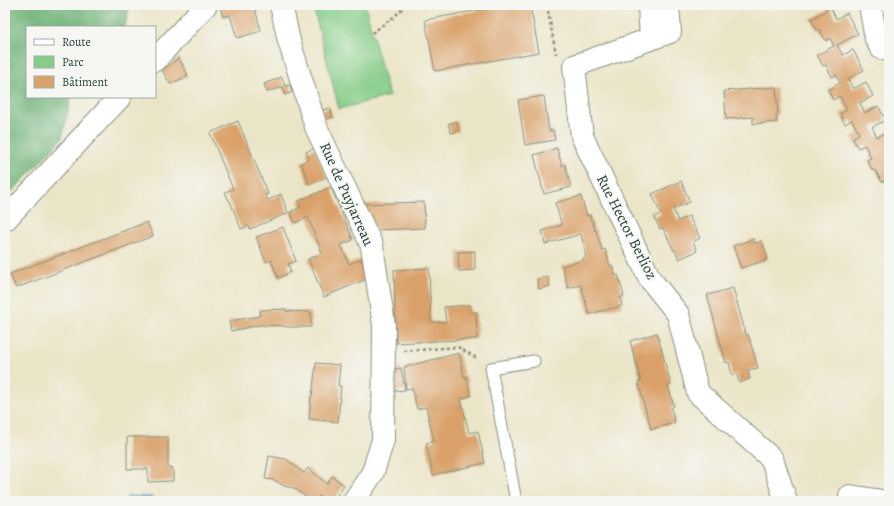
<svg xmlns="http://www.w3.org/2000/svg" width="894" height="506" font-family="Alegreya,serif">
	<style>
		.green { fill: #87ce8a; stroke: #53865f }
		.forest { fill: #6db176; stroke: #467755 }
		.water { fill: #53add0; stroke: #397582 }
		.building { fill: #daa26b }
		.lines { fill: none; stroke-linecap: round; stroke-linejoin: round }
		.service-casing { stroke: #85917e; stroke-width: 13 }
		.minor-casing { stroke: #85917e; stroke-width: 24 }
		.path { stroke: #85917e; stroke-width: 2.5; stroke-dasharray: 3 3; stroke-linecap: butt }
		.service { stroke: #fff; stroke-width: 11 }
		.minor { stroke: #fff; stroke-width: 22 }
		.labels { text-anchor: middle; stroke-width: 4; stroke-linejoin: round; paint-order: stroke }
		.street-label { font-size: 15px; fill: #1f3d34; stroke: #f6f6f2 }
	</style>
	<rect width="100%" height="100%" fill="#f6f6f2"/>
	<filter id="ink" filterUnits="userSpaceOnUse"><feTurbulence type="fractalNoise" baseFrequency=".025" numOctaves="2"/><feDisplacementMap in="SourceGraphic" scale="8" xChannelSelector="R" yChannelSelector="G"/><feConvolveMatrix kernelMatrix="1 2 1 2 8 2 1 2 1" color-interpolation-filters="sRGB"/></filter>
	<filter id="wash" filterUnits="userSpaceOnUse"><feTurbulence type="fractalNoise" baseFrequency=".012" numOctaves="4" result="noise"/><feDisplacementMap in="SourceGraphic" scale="16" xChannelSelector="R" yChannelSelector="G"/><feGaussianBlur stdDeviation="0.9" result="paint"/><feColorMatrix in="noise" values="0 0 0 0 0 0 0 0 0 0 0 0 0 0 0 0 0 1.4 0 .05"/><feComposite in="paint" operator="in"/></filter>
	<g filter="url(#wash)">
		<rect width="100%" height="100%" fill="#ebe5c7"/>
		<path class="green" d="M 318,5 L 365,5 L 389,96 L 339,109 L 313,6 Z"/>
		<path class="forest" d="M 5,5 L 130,5 L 125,27 L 27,27 L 27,97 L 71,97 L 62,138 L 14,190 L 5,195 Z"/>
		<path class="water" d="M 127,496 L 152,497 L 152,501 L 127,501 Z"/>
		<g id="blocks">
			<path class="building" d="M 221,5 L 254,5 L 261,31 L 237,38 L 230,15 L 223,17 L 220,6 Z
				M 507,5 L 530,5 L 539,52 L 435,71 L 425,20 Z
				M 825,5 L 837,5 L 831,8 L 836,19 L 847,13 L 858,34 L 837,45 L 843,55 L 853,50 L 864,70 L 848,79 L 853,89 L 866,82 L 873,96 L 860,103 L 865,113 L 878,106 L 886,120 L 872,127 L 877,137 L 889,131 L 889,149 L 887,150 L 889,153 L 889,186 L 886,180 L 882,182 L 875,170 L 873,171 L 867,160 L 871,158 L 865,145 L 858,148 L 852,138 L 859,134 L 852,120 L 845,124 L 840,114 L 847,110 L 840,96 L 833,100 L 828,90 L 840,83 L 836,75 L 832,77 L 826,65 L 823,66 L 817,55 L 834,46 L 830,38 L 826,41 L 819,29 L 817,30 L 811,19 L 827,10 Z
				M 179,58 L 188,76 L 170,84 L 162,70 Z
				M 282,77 L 285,86 L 290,85 L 292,92 L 285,95 L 283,87 L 267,92 L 264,84 Z
				M 776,87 L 778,115 L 776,115 L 777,122 L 753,124 L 753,117 L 726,119 L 724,91 Z
				M 544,96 L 549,131 L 553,130 L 555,140 L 525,145 L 518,100 Z
				M 330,108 L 333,117 L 324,119 L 322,110 Z
				M 238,121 L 268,194 L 265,195 L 268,200 L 281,194 L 288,213 L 250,229 L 249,226 L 241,229 L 230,201 L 229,201 L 225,192 L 233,189 L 210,133 Z
				M 457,121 L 459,131 L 451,133 L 448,124 Z
				M 315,148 L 327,177 L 309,184 L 301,163 L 309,159 L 306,152 Z
				M 557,148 L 562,166 L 565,164 L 571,187 L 544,194 L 534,155 Z
				M 681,181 L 690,202 L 673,209 L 678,221 L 689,216 L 700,238 L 693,242 L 697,251 L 679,259 L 675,250 L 674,251 L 663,228 L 660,229 L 654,217 L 661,214 L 652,194 Z
				M 331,187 L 353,240 L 341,245 L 349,264 L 361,259 L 369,278 L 324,297 L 308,259 L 322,253 L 308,217 L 295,223 L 290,212 L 301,207 L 298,201 Z
				M 581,196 L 587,216 L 590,215 L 591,221 L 592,220 L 595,231 L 596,230 L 602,250 L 605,249 L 610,266 L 612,265 L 616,276 L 618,275 L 624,296 L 620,298 L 622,306 L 589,314 L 581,285 L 568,288 L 562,266 L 583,260 L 586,255 L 581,234 L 545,244 L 542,231 L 562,225 L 555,203 Z
				M 424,202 L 425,228 L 375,230 L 362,204 Z
				M 147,222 L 153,236 L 16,288 L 10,274 Z
				M 283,227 L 296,261 L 288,264 L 291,272 L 278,278 L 271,260 L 266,262 L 256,237 Z
				M 754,239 L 755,243 L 762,241 L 768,258 L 766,259 L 767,260 L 741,268 L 733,246 Z
				M 475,251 L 475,270 L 459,271 L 458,252 Z
				M 429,268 L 431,322 L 446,322 L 444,307 L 470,305 L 470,312 L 476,312 L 477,339 L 396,343 L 394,270 Z
				M 548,277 L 550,286 L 539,289 L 537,279 Z
				M 733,288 L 746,335 L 748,334 L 758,368 L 748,370 L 750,379 L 739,383 L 737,374 L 732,375 L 729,362 L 726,363 L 707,295 Z
				M 286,309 L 286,311 L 311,312 L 311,327 L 286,327 L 286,326 L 259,325 L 231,331 L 229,321 L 260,316 L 260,310 Z
				M 657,333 L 671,384 L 668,386 L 674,406 L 671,408 L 675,423 L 651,429 L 638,382 L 641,381 L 630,341 Z
				M 459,353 L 464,377 L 466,376 L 471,396 L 461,399 L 469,433 L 478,431 L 485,463 L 433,475 L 426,443 L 434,441 L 426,407 L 417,409 L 412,388 L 406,389 L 404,367 Z
				M 316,363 L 340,365 L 338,386 L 341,386 L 338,422 L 309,419 L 311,396 L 312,396 Z
				M 401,368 L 405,390 L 394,391 L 395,369 Z
				M 127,437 L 168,437 L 168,468 L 173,468 L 173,481 L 148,482 L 148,469 L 127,469 Z
				M 889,446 L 889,458 L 885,447 Z
				M 269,456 L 286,459 L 304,473 L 308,468 L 327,484 L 332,476 L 344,485 L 333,501 L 328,501 L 319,496 L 315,501 L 311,501 L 294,488 L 284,486 L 274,480 L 265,479 Z"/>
		</g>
	</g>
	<g filter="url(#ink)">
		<use href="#blocks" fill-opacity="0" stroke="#85917e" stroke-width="1"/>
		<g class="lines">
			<defs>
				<path id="service" d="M 516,501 L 491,368 L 534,361"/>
				<path id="minor" d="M 281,5 L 289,41 L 316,127 L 372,246 L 384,325 L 383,440 L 373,472 L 354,501
					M 649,5 L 651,39
					M 668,5 L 670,32 L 574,66 L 582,136 L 650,279 L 678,314 L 698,393 L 772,459 L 786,501
					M 870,5 L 876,39 L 881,48 L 889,50
					M 155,60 L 206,5
					M 5,220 L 120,97
					M 850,496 L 882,501"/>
			</defs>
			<use href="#service" class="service-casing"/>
			<use href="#minor" class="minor-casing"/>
			<path class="path" d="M 547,5 L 556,54
				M 372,33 L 395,16 L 406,5
				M 404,351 L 458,347 L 478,359"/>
			<use href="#service" class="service"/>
			<use href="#minor" class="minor"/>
		</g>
	</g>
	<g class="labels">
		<g class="street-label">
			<text transform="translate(347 194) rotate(66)" y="5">Rue de Puyjarreau</text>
			<text transform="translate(627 227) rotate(63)" y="5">Rue Hector Berlioz</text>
		</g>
	</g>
	<rect width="894" height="506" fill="none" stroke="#f6f6f2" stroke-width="20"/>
	<rect x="26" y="26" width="130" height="72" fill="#f6f6f2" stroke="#a0aca6"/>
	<rect x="34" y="39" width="20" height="6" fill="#ffffff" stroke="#a0aca6"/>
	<text x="62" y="46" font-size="12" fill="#1f3d34">Route</text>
	<rect x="34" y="56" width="20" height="12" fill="#87ce8a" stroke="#a0aca6"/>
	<text x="62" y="66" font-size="12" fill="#1f3d34">Parc</text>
	<rect x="34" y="76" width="20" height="12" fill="#daa26b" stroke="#a0aca6"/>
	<text x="62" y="86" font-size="12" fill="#1f3d34">Bâtiment</text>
</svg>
